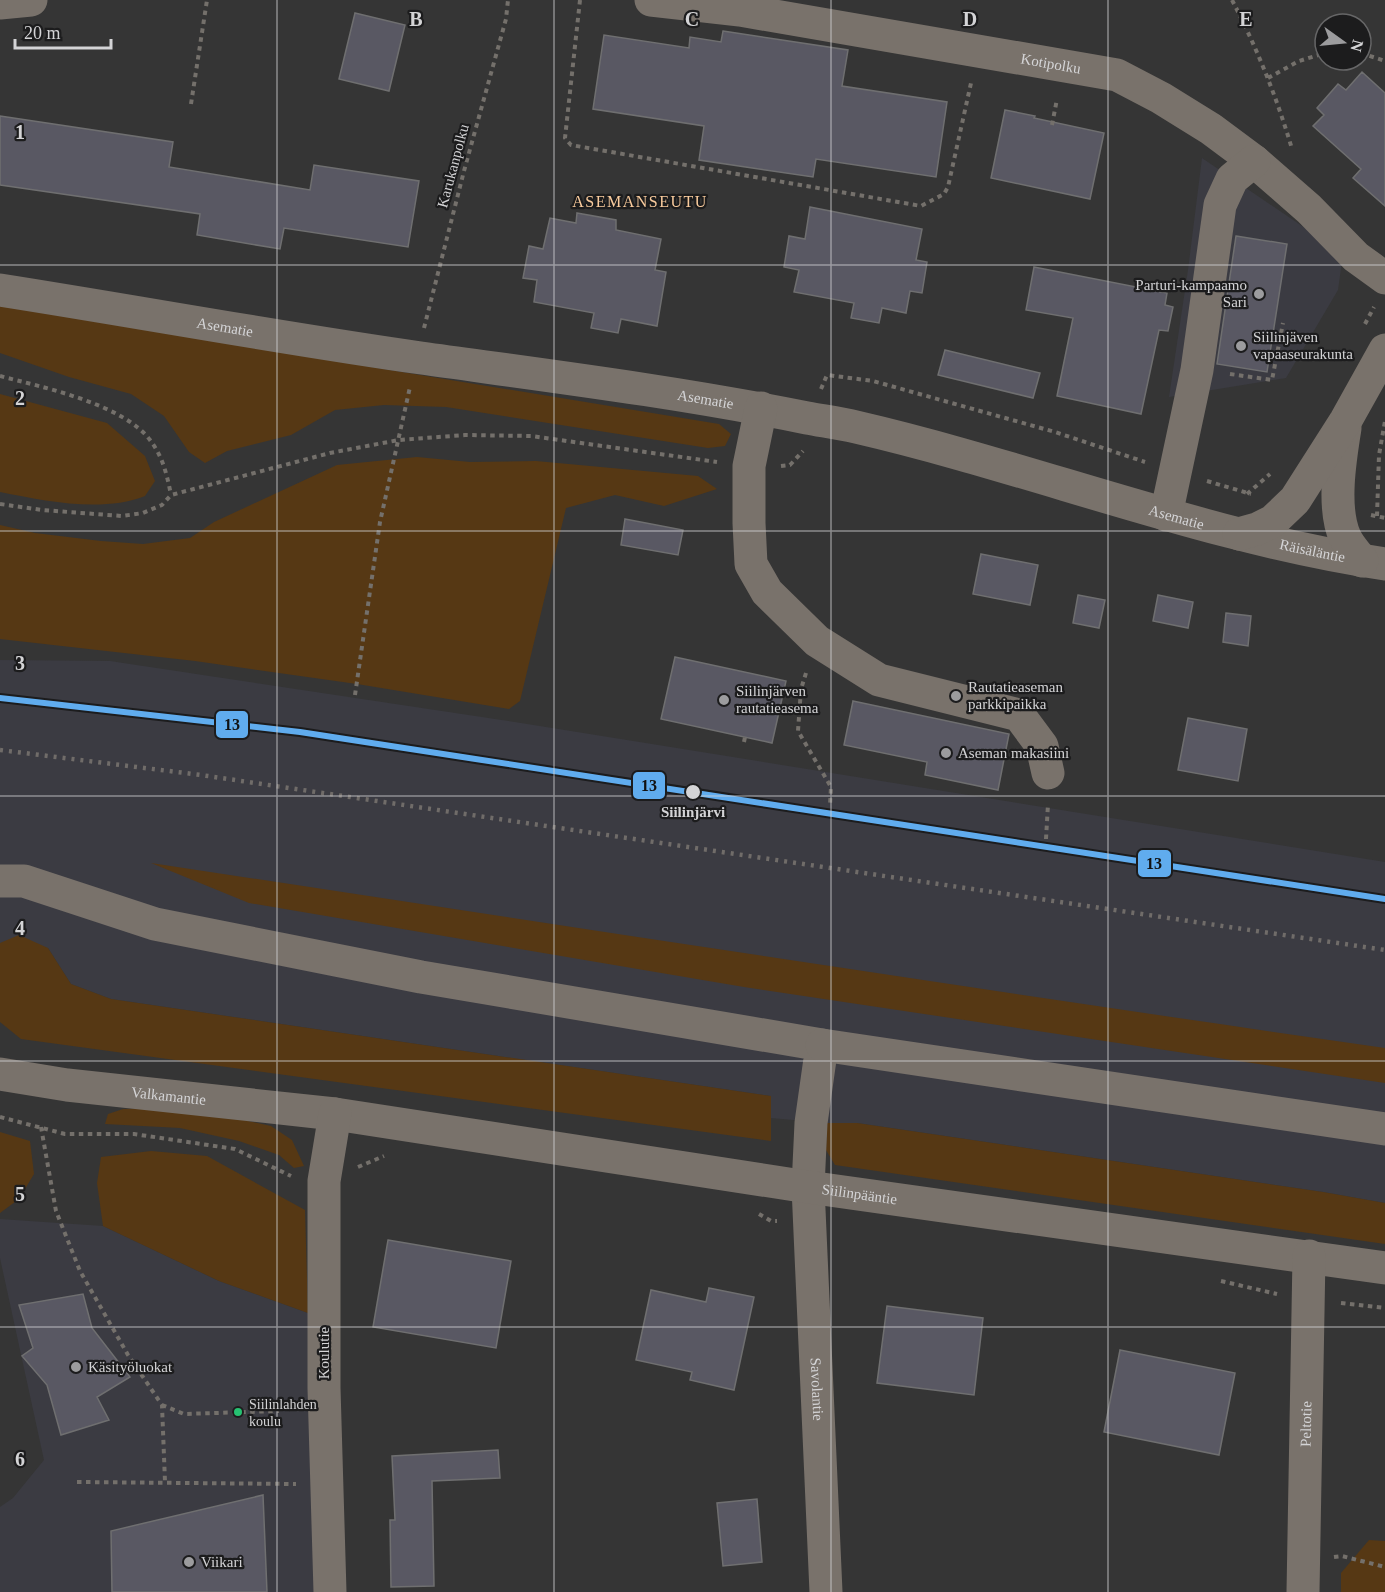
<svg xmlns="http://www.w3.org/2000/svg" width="1385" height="1592" font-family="Georgia,serif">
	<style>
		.built { fill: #3b3b42 }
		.green { fill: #563814 }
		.building { fill: #595863; stroke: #6f6f70; stroke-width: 1.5 }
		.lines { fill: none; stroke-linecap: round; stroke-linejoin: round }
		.path { stroke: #74706b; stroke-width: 4; stroke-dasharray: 4.5 4.5; stroke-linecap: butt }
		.minor { stroke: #79726b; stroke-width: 33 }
		.rail { stroke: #706c69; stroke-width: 4.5; stroke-dasharray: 3 6; stroke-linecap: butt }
		.rail-1-casing { stroke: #1c1c1d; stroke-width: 10 }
		.rail-1 { stroke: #60acee; stroke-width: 6 }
		.grid { fill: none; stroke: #d4d4d6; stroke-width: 1.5; stroke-opacity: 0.55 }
		.poi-dot { fill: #9c9c9e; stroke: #1c1c1d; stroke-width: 2 }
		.stop-dot { fill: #d4d4d6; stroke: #1c1c1d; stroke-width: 2 }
		.bus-dot { fill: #26c172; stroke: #1c1c1d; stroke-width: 2 }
		.labels { text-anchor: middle; stroke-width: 4.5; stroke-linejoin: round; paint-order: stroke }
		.bus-label { font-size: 14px; fill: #d4d4d6; stroke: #1c1c1d; text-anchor: start }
		.street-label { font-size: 15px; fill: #d4d4d6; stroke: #1c1c1d }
		.poi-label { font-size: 15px; fill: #d4d4d6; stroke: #1c1c1d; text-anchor: start }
		.stop-label { font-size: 15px; font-weight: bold; fill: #d4d4d6; stroke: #1c1c1d }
		.neighbourhood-label { font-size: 16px; letter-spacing: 1.5px; fill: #facc9e; stroke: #1c1c1d }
		.grid-label { font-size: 20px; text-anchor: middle; font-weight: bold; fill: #d4d4d6; stroke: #1c1c1d; stroke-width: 4.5; stroke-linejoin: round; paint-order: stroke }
		.line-badge { stroke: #1c1c1d; stroke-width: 2 }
		.pale-badge-label { font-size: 16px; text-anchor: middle; font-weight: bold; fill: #111 }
	</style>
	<rect width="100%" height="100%" fill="#353535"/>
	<path class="built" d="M 1202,158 L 1343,254 L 1338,290 L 1286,378 L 1169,397 L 1188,270 Z
		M 0,660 L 110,661 L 521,723 L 1385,862 L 1385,1203 L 1323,1192 L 857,1123 L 827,1123 L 771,1118 L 770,1096 L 111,999 L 71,984 L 48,948 L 0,943 Z
		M 0,1219 L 103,1226 L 219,1281 L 308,1313 L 315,1592 L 0,1592 L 0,1507 L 13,1498 L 44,1460 L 0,1258 Z"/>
	<path class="green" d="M 0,306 L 719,424 L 731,434 L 725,446 L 708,448 L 446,407 L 384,405 L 335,410 L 291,435 L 227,451 L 205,463 L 189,452 L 164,416 L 131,394 L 69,377 L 0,353 Z
		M 0,394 L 107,423 L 145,456 L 155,481 L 145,496 C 102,513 45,501 0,492 Z
		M 417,457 L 470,462 L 536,461 L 698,476 L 717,489 L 664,506 L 615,495 L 566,508 L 520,701 L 509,709 L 357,684 L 195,661 L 0,639 L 0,525 L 35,533 L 101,541 L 143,544 L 190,538 L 214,522 L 337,465 Z
		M 151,863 C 562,925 973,989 1385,1048 L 1385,1083 L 744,987 L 249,903 Z
		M 19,935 L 48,948 L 71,984 L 111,999 L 771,1096 L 771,1141 L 21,1039 L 0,1022 L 0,943 Z
		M 185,1107 L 271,1126 L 292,1140 L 304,1166 L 294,1168 L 279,1155 L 239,1141 L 180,1128 L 105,1124 L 108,1114 L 123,1109 Z
		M 827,1123 L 857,1123 L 1323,1192 L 1385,1203 L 1385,1244 L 835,1165 L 826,1150 Z
		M 0,1132 L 30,1141 L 34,1174 L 19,1199 L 0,1213 Z
		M 151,1151 L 207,1156 L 305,1210 L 308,1313 L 219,1281 L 103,1226 L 97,1183 L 101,1157 Z
		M 1369,1540 L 1385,1541 L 1385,1592 L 1341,1592 L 1341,1573 Z"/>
	<path class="building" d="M 355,13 L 405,25 L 389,91 L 339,79 Z
		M 723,31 L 848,50 L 842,86 L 947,102 L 936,177 L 816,159 L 813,177 L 699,160 L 704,126 L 593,109 L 604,35 L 689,48 L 690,37 L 721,42 Z
		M 1362,72 L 1385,93 L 1385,206 L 1353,178 L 1361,169 L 1313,126 L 1324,115 L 1317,108 L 1338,84 L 1346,90 Z
		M 1005,110 L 1035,116 L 1034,118 L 1104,133 L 1090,199 L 991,178 Z
		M 0,116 L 173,142 L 169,167 L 310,190 L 314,165 L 419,181 L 408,247 L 284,228 L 280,249 L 197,235 L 200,214 L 0,185 Z
		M 810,207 L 922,229 L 916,260 L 927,262 L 922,293 L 910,291 L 906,313 L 882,308 L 879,323 L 851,318 L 854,303 L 794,292 L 799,270 L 784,267 L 789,236 L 805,239 Z
		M 577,213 L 616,220 L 616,230 L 661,239 L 655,270 L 666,272 L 657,326 L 621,319 L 618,333 L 591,328 L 594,313 L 534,302 L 537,280 L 523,278 L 529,246 L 543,249 L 550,218 L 576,223 Z
		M 1236,236 L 1287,244 L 1267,372 L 1217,364 Z
		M 1034,267 L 1167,293 L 1165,305 L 1173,307 L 1168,331 L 1159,330 L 1141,414 L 1057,396 L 1073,318 L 1026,310 Z
		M 945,350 L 1040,373 L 1033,398 L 938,375 Z
		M 625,519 L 683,530 L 678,555 L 621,545 Z
		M 981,554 L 1038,565 L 1030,605 L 973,594 Z
		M 1078,595 L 1105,600 L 1099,628 L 1073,623 Z
		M 1158,595 L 1193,602 L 1188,628 L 1153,621 Z
		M 1226,613 L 1251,616 L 1248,646 L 1223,642 Z
		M 675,657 L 786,681 L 772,743 L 661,719 Z
		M 853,701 L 1009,734 L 998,790 L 925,775 L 927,762 L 844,745 Z
		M 1188,718 L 1247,729 L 1238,781 L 1178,770 Z
		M 388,1240 L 511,1261 L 496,1348 L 373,1327 Z
		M 709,1288 L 754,1297 L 734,1390 L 690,1380 L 692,1372 L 636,1360 L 651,1290 L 706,1302 Z
		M 83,1294 L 92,1328 L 130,1377 L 97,1397 L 109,1420 L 61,1435 L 47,1385 L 22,1356 L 33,1348 L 19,1305 Z
		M 887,1306 L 983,1318 L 974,1395 L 877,1383 Z
		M 1120,1350 L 1235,1373 L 1219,1455 L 1104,1432 Z
		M 498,1450 L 500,1478 L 432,1481 L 434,1586 L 391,1587 L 390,1520 L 395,1520 L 392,1456 Z
		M 263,1495 L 267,1592 L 112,1592 L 111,1531 Z
		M 757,1499 L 762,1562 L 723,1566 L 717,1503 Z"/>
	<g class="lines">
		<path class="path" d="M 580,0 L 565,138 L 571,145 L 921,206 L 944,194 L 948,187 L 971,83
			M 1232,0 C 1257,48 1277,98 1292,149
			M 1361,53 L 1385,61
			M 1268,78 L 1299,61 L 1325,53
			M 191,104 L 207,0
			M 1052,125 L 1057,99
			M 1365,324 L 1374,307
			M 424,328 L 464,171 L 506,19 L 508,0
			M 1230,374 L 1272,380 L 1283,323
			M 0,376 C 42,387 123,404 150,440 C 163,457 167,475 171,495
			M 821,389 L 827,375 L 873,381 L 1055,432 L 1145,462
			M 781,466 L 790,465 L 803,451
			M 1207,481 L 1251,494
			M 1247,494 L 1270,474
			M 0,504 L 42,510 L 122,516 L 143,513 L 162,505 L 171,495 L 330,453 L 399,440 L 465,435 L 531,436 L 717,462
			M 1371,515 L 1385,518
			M 1377,516 L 1379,455 L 1385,421
			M 806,673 L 801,689 L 798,731 L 831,787 L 830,805
			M 355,695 L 380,522 L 410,387
			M 744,742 L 745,737
			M 1046,839 L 1048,804
			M 0,1117 L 65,1134 L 134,1134 L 235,1149 L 291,1176
			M 41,1127 L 56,1211 L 80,1271 L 128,1355 L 162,1405 L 165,1482
			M 358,1167 L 384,1156
			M 759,1214 L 771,1221 L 777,1221
			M 1221,1281 L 1277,1294
			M 1341,1303 L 1385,1308
			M 162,1405 L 184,1414 L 279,1411
			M 77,1482 L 296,1484
			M 1334,1557 L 1342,1556 L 1385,1567"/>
		<g class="minor">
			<path id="s1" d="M 651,0 L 740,10 L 1117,75 L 1161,98 L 1211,129 L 1254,161 L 1309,209 L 1356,257 L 1385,278"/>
			<path d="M 0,3 L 31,0"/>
			<path id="s2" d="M 0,290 C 140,312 280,338 421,358 C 550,376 679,392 807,418 C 823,421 840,423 856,427 C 1033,468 1204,537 1385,564"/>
			<path d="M 761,408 L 749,466 L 749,523 L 751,564 L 767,592 L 817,641 L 879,680 L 1019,715 L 1042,746 L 1048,773"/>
			<path d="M 1345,428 C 1340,459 1332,508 1345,537 C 1349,546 1356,553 1362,561"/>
			<path d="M 1166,515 L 1197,370 L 1220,205 L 1232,179 L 1254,161"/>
			<path d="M 1239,534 L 1257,529 L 1273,521 L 1295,500 L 1346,420 L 1385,350"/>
			<path id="s3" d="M 0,881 L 24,881 L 155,924 L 421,977 L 822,1045 L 811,1123 L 808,1187 L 826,1592"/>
			<path d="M 822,1045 L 1385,1129"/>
			<path id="s4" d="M 0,1074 L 67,1085 L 335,1114 L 808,1187 L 1385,1268"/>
			<path d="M 330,1592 L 324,1388 L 324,1181 L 335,1114"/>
			<path id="s5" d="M 1303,1592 L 1309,1256"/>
		</g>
		<path class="rail" d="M 0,750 L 201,775 L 1385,950"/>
		<defs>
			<path id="rail-1" d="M 0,698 L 300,732 L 1385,899"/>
		</defs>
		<use href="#rail-1" class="rail-1-casing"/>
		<use href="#rail-1" class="rail-1"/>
	</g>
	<path class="grid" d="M 277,0 L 277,1592M 554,0 L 554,1592M 831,0 L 831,1592M 1108,0 L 1108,1592M 0,265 L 1385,265M 0,531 L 1385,531M 0,796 L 1385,796M 0,1061 L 1385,1061M 0,1327 L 1385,1327"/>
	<g class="poi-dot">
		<circle cx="1259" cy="294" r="6"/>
		<circle cx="1241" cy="346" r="6"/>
		<circle cx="956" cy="696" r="6"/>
		<circle cx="724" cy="700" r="6"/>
		<circle cx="946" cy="753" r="6"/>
		<circle cx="76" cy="1367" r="6"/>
		<circle cx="189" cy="1562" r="6"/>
	</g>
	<circle class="stop-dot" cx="693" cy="792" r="8"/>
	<circle class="bus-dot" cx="238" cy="1412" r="5"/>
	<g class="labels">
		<g class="bus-label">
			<text x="249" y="1409">Siilinlahden<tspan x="249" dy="17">koulu</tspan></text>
		</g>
		<g class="street-label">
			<text dy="5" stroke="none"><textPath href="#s1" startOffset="405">Kotipolku</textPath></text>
			<text transform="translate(453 166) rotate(-75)" y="5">Karukanpolku</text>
			<text dy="5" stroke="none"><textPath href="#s2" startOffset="228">Asematie</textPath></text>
			<text dy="5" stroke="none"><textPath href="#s2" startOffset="714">Asematie</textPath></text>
			<text dy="5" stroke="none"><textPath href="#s2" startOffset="1200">Asematie</textPath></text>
			<text dy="5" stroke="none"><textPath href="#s2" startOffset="1340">Räisäläntie</textPath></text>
			<text dy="5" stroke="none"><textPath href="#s4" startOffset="170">Valkamantie</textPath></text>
			<text dy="5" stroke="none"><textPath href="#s4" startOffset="868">Siilinpääntie</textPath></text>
			<text transform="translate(324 1353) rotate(-90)" y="5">Koulutie</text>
			<text dy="5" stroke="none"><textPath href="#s3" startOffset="1185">Savolantie</textPath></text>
			<text dy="5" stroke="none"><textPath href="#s5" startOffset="168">Peltotie</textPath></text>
		</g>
		<g class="poi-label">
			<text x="1247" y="290" text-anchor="end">Parturi-kampaamo<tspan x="1247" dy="17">Sari</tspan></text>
			<text x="1253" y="342">Siilinjäven<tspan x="1253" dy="17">vapaaseurakunta</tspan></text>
			<text x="968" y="692">Rautatieaseman<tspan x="968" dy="17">parkkipaikka</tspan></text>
			<text x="736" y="696">Siilinjärven<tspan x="736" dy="17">rautatieasema</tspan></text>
			<text x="958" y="758">Aseman makasiini</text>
			<text x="88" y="1372">Käsityöluokat</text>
			<text x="201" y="1567">Viikari</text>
		</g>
		<g class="stop-label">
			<text x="693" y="817">Siilinjärvi</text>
		</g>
		<g class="neighbourhood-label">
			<text x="640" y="207">ASEMANSEUTU</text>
		</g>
	</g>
	<g class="grid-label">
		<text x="416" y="26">B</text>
		<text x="692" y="26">C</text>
		<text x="970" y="26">D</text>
		<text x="1246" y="26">E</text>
		<text x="20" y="139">1</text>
		<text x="20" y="405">2</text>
		<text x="20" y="670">3</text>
		<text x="20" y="935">4</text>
		<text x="20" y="1201">5</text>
		<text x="20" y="1466">6</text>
	</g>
	<g class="line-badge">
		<rect x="215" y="710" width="34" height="29" rx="6" fill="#60acee"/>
		<rect x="632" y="771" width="34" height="29" rx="6" fill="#60acee"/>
		<rect x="1137" y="849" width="35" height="29" rx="6" fill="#60acee"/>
	</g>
	<g class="pale-badge-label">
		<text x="232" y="730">13</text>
		<text x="649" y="791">13</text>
		<text x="1154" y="869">13</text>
	</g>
	<g transform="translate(1343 42) rotate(105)"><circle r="28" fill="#1c1c1d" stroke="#666667" stroke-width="1.5"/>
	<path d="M0-4.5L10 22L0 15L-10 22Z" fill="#9c9c9e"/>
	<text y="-9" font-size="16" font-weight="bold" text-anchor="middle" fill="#d4d4d6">N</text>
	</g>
	<path d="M15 39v9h96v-9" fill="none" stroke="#d4d4d6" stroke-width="3"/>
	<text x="24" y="39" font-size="18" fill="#d4d4d6" stroke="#1c1c1d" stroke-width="4.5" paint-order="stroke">20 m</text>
</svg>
